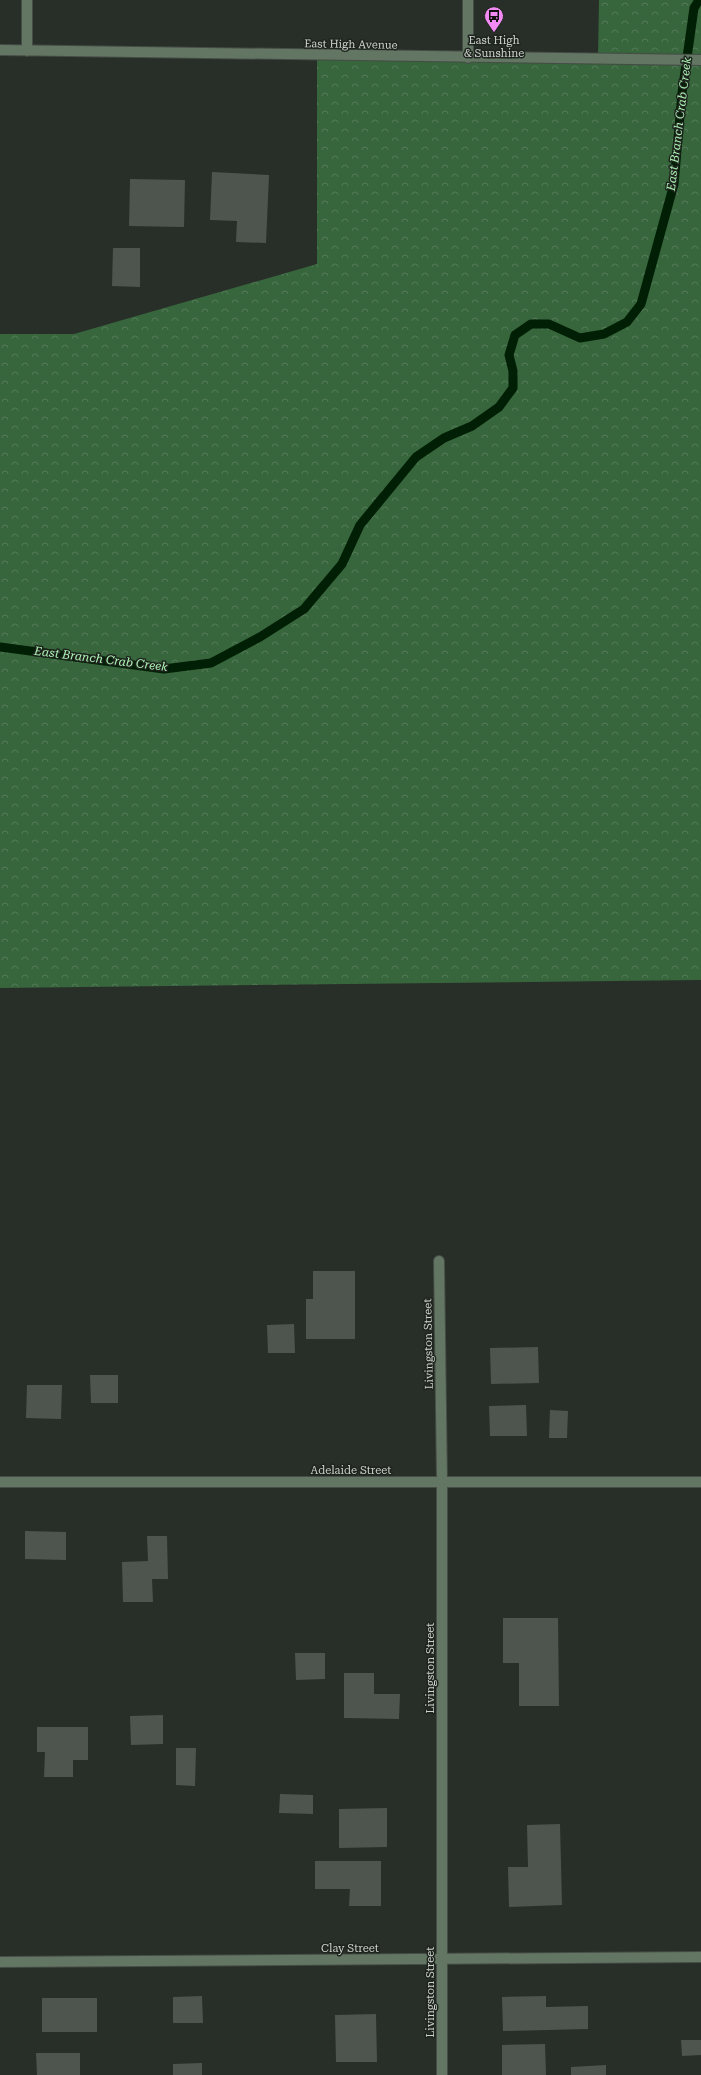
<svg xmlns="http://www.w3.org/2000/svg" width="701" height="2075" font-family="'Roboto Serif',serif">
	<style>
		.forest { fill: url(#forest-crowns) }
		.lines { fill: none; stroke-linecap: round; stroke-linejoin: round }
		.stream { stroke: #001f04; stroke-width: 9 }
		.building { fill: #4e554f }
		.minor-casing { stroke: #464c46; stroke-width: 12 }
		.minor { stroke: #627663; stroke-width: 10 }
		.labels { text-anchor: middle; stroke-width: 3; stroke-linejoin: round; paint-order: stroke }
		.poi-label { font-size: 11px; fill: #cfd3cf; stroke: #1e241e }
		.street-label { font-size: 11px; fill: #cfd3cf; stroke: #1e241e }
		.water-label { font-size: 12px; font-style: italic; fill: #adf3b3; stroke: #1e241e }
	</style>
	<defs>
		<pattern id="forest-crowns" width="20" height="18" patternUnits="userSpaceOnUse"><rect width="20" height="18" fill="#37653c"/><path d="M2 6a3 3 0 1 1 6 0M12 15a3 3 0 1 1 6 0" fill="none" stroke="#537a57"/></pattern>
	</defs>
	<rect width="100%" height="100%" fill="#282e28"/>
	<path class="forest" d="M 599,0 L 701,0 L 701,980 L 0,988 L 0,334 L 74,334 L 317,264 L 317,55 L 598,59 Z"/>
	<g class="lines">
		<path class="stream" d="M 0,647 L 164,669 L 211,663 L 260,637 L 304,609 L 342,564 L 360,525 L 416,457 L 444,438 L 472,426 L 499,407 L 513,388 L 513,371 L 509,355 L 515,335 L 531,324 L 549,324 L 580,338 L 604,334 L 627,322 L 641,304 L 674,184 L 682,93 L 694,8 L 699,0"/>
	</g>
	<path class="building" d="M 212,172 L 269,175 L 266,243 L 236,242 L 237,221 L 210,220 Z
		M 130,179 L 185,180 L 184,227 L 129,226 Z
		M 113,248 L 140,248 L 140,287 L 112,286 Z
		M 313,1271 L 355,1271 L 355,1339 L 306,1339 L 306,1299 L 313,1299 Z
		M 294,1324 L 295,1353 L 268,1353 L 267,1325 Z
		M 538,1347 L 539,1383 L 491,1384 L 490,1348 Z
		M 90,1375 L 118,1375 L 118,1403 L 91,1403 Z
		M 27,1385 L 62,1385 L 61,1419 L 26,1418 Z
		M 526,1405 L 527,1436 L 490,1436 L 489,1406 Z
		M 550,1410 L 568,1411 L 567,1438 L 549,1438 Z
		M 25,1531 L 66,1532 L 66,1560 L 25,1559 Z
		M 147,1536 L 167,1536 L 168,1579 L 152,1579 L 153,1602 L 123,1602 L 122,1562 L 148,1561 Z
		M 503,1618 L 558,1618 L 559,1706 L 519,1706 L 519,1663 L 503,1663 Z
		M 295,1653 L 325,1653 L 325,1679 L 296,1680 Z
		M 344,1673 L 374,1673 L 374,1694 L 400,1694 L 399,1719 L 344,1718 Z
		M 163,1715 L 163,1744 L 131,1745 L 130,1716 Z
		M 37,1727 L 88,1727 L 88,1760 L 73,1760 L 73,1777 L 44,1777 L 45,1752 L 37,1752 Z
		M 176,1748 L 196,1748 L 195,1786 L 176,1785 Z
		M 280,1794 L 313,1795 L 313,1814 L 279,1813 Z
		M 387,1808 L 387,1847 L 339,1848 L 339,1809 Z
		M 560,1824 L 562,1905 L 509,1907 L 508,1867 L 528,1867 L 527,1825 Z
		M 315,1861 L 381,1861 L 381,1906 L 349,1906 L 350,1889 L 315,1889 Z
		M 202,1996 L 203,2023 L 173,2023 L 173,1997 Z
		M 546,1996 L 546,2007 L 588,2006 L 588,2029 L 503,2031 L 502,1997 Z
		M 42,1998 L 97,1998 L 97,2032 L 42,2032 Z
		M 376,2014 L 377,2062 L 336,2062 L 335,2015 Z
		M 681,2040 L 701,2040 L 701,2055 L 682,2056 Z
		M 545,2044 L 546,2075 L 502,2075 L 502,2045 Z
		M 36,2053 L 80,2053 L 80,2075 L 37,2075 Z
		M 202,2063 L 202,2075 L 173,2075 L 173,2064 Z
		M 606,2065 L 606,2075 L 571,2075 L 571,2067 Z"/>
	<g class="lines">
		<defs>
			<path id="minor" d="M 27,0 L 27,51
				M 468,0 L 468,58
				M 0,50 L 701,60
				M 439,1261 L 442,1482 L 442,2075
				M 0,1482 L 701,1482
				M 0,1962 L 701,1957"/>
		</defs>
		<use href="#minor" class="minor-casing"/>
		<use href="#minor" class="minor"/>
	</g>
	<defs>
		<symbol id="bus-pin" viewBox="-11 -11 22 30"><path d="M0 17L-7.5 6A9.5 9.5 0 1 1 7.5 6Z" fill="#f28af3" stroke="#1e241e"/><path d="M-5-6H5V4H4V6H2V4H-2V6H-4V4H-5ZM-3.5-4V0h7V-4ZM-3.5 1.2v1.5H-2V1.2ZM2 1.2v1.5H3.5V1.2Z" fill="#111"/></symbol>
	</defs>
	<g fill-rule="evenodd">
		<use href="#bus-pin" x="483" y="5" width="22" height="30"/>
	</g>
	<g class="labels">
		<g class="poi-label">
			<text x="494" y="44">East High<tspan x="494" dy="13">&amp; Sunshine</tspan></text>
		</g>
		<g class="street-label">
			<text transform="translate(351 44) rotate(1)" y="4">East High Avenue</text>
			<text transform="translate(428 1344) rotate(-91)" y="4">Livingston Street</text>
			<text x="351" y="1474">Adelaide Street</text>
			<text transform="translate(430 1668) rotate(-90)" y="4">Livingston Street</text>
			<text x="350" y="1952">Clay Street</text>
			<text transform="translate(430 1992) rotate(-90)" y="4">Livingston Street</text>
		</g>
		<g class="water-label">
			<text transform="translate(679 124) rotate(-83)" y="4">East Branch Crab Creek</text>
			<text transform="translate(101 659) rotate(7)" y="4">East Branch Crab Creek</text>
		</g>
	</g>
</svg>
